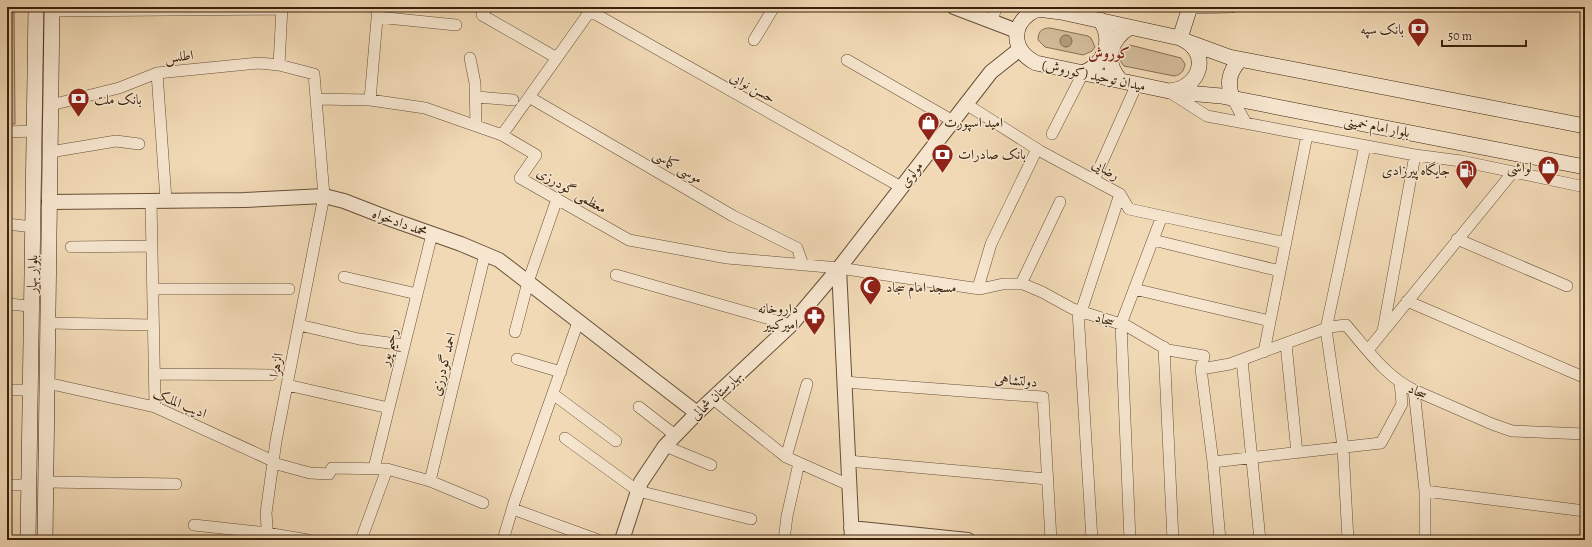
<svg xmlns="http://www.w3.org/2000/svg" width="1592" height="547" font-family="Alegreya,Amiri,serif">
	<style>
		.green { fill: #d2ba98; stroke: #866e52 }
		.water { fill: #b29a7b; stroke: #826a4e }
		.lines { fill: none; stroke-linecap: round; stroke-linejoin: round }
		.minor-casing { stroke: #674f36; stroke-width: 12 }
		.tertiary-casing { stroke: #674f36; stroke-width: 16 }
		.secondary-casing { stroke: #39210b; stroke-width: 16 }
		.minor { stroke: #f6e6cf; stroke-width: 11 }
		.tertiary { stroke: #f6e6cf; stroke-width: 14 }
		.secondary { stroke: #f6e6cf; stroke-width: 15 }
		.labels { text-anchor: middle; stroke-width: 3; stroke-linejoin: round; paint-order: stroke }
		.poi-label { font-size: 14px; fill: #39210b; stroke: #f6e6cf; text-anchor: end }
		.street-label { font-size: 14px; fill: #39210b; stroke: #f6e6cf }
		.neighbourhood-label { font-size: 15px; font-weight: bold; fill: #7a1f14; stroke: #f6e6cf }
	</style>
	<rect width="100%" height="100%" fill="#f1d9b5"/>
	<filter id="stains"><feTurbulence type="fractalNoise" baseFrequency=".005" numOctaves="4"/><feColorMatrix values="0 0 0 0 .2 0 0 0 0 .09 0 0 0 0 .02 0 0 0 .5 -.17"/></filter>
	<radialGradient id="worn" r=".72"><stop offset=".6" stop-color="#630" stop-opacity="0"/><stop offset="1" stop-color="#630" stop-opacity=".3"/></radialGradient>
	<path class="green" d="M 7,7 L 14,7 L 15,124 L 7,124 Z
		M 1050,28 L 1088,36 L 1091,38 L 1095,47 L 1092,51 L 1083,55 L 1045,47 L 1038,40 C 1038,31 1042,28 1050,28 Z
		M 1130,45 L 1181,58 L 1185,64 C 1184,71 1181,75 1174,76 L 1124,66 C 1119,60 1118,56 1121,49 Z"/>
	<path class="water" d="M1060 41a6 6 0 1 1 12 0a6 6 0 1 1-12 0Z"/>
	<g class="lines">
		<defs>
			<path id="minor" d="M 487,7 L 482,15 L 557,58
				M 583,7 L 901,187
				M 1190,8 L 1232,7
				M 52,11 L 282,9
				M 377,17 L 456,25
				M 992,22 L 996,7
				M 754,40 L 774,7
				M 470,58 L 475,83 L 476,126
				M 847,60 L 953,121
				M 279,65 L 282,7
				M 157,73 L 166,200
				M 1171,93 L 1207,116 L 1415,155 L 1461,161 L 1585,187
				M 477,97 L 513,100
				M 529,97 L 733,216 L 797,248 L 803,265
				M 1232,98 L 1246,123
				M 316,99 L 370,100 L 425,108 L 502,135 L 536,155 L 520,178 L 629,240 L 727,258 L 839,268 L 980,289 L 1003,284 L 1023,284 L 1042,292 L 1073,309 L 1127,326 L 1168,350 L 1204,356 L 1201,369 L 1230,364 L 1330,327 L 1346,325 C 1366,348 1386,377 1414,390 L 1492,424 L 1512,431 L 1585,434
				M 370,100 L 378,7
				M 966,104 L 1040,151 L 1120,194 L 1129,209 L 1286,243
				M 51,105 L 119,88 L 157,73 L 259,63 L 279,65 L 314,74 L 324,196 L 276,441 L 266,513 L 268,540
				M 7,132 L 34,131
				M 1052,134 L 1083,73
				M 502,135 L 593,7
				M 50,152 L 116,141 L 139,144
				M 1094,180 L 1137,84
				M 151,200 L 155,407
				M 7,224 L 33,227
				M 1457,239 L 1567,286
				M 1153,240 L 1280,271
				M 71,247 L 152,246
				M 616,275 L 791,325
				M 344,277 L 417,294
				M 1021,284 L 1060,202
				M 978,288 L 991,244 L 1037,149
				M 153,289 L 289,289
				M 1134,289 L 1270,321
				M 1407,301 L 1581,376
				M 7,304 L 31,306
				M 1078,311 L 1092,540
				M 1081,312 L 1120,194
				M 48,323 L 153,325
				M 299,325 L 359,339 L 404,345
				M 1383,331 L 1415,155
				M 515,332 L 528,282 L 557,199
				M 1286,344 L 1297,453
				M 1164,347 L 1173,540
				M 1368,350 L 1513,172
				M 1264,352 L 1307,135
				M 517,359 L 561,372
				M 1242,360 L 1260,540
				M 1201,369 L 1213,462 L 1220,540
				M 154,374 L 271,375
				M 844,382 L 1043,397 L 1051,540
				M 47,383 L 155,407 L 273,461
				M 287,385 L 389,408
				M 7,390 L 30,390
				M 1414,390 L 1425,491 L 1425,540
				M 553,394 L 616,441
				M 712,398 L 786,457 L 849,485
				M 639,407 L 675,435
				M 565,438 L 638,491 L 751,519
				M 665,446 L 711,465
				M 786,457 L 807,384
				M 848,461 L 1047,479
				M 1213,462 L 1381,443 L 1402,404 L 1400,382
				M 273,463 L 310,473 L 329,474 L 332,468 L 387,469 L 430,481 L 483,503
				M 374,468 L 432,234
				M 430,481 L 485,254
				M 46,482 L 176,484
				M 7,485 L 29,485
				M 1425,491 L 1585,511
				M 513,509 L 598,540
				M 194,525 L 267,533 L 308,540
				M 361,540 L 387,469
				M 503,540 L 514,503 L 578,322
				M 784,540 L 787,516 L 799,463
				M 1130,540 L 1121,324 L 1162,216
				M 1348,540 L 1343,447 L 1326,329 L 1365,146"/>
			<path id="tertiary" d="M 954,7 L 1017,31
				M 49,202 L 244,200 L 324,196 L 344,201 L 393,220 L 461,244 L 499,260 L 697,413
				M 839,268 L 852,540
				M 851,528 L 968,540
				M 622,540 L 641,482 L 665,446 L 697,413 L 791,325 L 839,268 L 991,72 L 1020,49"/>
			<path id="secondary" d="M 1038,9 L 1061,12 L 1180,38 C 1212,51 1201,89 1169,91 L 1036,63 C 1009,49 1011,21 1038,9 Z
				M 1180,38 L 1190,7
				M 1188,42 L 1229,57 L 1585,126
				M 1083,73 C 1105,64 1114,40 1100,20
				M 1120,80 C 1103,61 1110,40 1130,27
				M 1176,92 L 1221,96 L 1585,167
				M 1232,98 C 1227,82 1229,72 1240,60
				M 28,540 L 36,7
				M 45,540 L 52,7"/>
		</defs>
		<use href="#minor" class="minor-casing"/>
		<use href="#tertiary" class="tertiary-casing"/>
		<use href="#secondary" class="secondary-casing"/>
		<use href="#minor" class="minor"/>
		<use href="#tertiary" class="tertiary"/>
		<use href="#secondary" class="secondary"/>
	</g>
	<defs>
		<symbol id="bank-pin" viewBox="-11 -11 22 30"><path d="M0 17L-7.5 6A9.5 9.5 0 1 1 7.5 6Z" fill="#8f2418" stroke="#f6e6cf"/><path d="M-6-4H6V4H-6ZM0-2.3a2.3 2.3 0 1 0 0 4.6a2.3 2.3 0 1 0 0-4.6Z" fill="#fff"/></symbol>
		<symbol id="shop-pin" viewBox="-11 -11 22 30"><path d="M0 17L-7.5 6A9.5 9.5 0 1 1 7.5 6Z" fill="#8f2418" stroke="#f6e6cf"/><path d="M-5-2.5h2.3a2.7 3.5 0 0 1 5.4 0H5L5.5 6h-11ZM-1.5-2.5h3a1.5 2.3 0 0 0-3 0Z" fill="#fff"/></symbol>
		<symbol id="fuel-pin" viewBox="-11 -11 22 30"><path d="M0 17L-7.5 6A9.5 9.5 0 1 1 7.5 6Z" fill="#8f2418" stroke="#f6e6cf"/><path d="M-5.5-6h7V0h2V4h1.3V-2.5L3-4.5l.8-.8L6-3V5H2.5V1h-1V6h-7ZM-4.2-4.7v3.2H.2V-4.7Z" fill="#fff"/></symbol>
		<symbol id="mosque-pin" viewBox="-11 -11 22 30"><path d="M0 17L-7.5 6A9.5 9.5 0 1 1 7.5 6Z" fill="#8f2418" stroke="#f6e6cf"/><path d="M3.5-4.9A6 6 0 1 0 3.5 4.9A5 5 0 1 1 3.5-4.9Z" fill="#fff"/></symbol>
		<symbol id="pharmacy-pin" viewBox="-11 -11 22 30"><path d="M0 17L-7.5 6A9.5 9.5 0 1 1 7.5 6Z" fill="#8f2418" stroke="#f6e6cf"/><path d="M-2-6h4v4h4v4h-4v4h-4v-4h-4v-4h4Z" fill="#fff"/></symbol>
	</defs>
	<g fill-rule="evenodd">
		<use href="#bank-pin" x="1406" y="16" width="25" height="34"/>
		<use href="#bank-pin" x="66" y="86" width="25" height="34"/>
		<use href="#shop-pin" x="916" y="110" width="25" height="34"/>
		<use href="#bank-pin" x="930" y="142" width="25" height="34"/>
		<use href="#shop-pin" x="1536" y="154" width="25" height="34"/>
		<use href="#fuel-pin" x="1454" y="158" width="25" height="34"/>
		<use href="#mosque-pin" x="858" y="274" width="25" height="34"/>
		<use href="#pharmacy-pin" x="802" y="304" width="25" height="34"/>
	</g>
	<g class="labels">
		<g class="poi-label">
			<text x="1404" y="34">بانک سپه</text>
			<text x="94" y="104" text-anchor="start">بانک ملت</text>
			<text x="944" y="127" text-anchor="start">امید اسپورت</text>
			<text x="958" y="159" text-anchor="start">بانک صادرات</text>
			<text x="1532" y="172">لواشی</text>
			<text x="1450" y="175">جایگاه پیرزادی</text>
			<text x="886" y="292" text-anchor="start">مسجد امام سجاد</text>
			<text x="798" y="313">داروخانه<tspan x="798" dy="16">امیرکبیر</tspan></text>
		</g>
		<g class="street-label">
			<text transform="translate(179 56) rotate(-6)" y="5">اطلس</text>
			<text transform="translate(1094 75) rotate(12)" y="5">میدان توحید (کوروش)</text>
			<text transform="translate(753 87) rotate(29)" y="5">حسن نوابی</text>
			<text transform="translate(1377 126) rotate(11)" y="5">بلوار امام خمینی</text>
			<text transform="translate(678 166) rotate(30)" y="5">موسی کماسی</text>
			<text transform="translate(1106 169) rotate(29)" y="5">رضایی</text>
			<text transform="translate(911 174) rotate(-52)" y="5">مولوی</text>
			<text transform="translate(572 190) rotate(30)" y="5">معظمی گودرزی</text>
			<text transform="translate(400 222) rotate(20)" y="5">محمد دادخواه</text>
			<text transform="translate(32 274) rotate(-89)" y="5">بلوار بهار</text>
			<text transform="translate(1105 319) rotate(17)" y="5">سجاد</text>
			<text transform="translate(388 347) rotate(-76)" y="5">رحیم پور</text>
			<text transform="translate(443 364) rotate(-76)" y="5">احمد گودرزی</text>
			<text transform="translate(276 365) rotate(-79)" y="5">الزهرا</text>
			<text transform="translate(1016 380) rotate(5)" y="5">دولتشاهی</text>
			<text transform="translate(1418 391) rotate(25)" y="5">سجاد</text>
			<text transform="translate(716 395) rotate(-43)" y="5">بهارستان شمالی</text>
			<text transform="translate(180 403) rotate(22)" y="5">ادیب الملک</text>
		</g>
		<g class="neighbourhood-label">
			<text x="1109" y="58">کوروش</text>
		</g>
	</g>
	<rect width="1592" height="547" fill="none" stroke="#f1d9b5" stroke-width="24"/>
	<rect x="8" y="8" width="1576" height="531" fill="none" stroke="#39210b" stroke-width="2"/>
	<rect x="12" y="12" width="1568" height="523" fill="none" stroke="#39210b"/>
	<path d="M1442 40v6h84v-6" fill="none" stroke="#39210b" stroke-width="2"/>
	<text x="1448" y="40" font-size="12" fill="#39210b" stroke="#f6e6cf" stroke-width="3" paint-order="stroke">50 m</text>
	<rect width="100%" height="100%" filter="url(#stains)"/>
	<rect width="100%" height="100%" fill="url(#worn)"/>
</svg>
